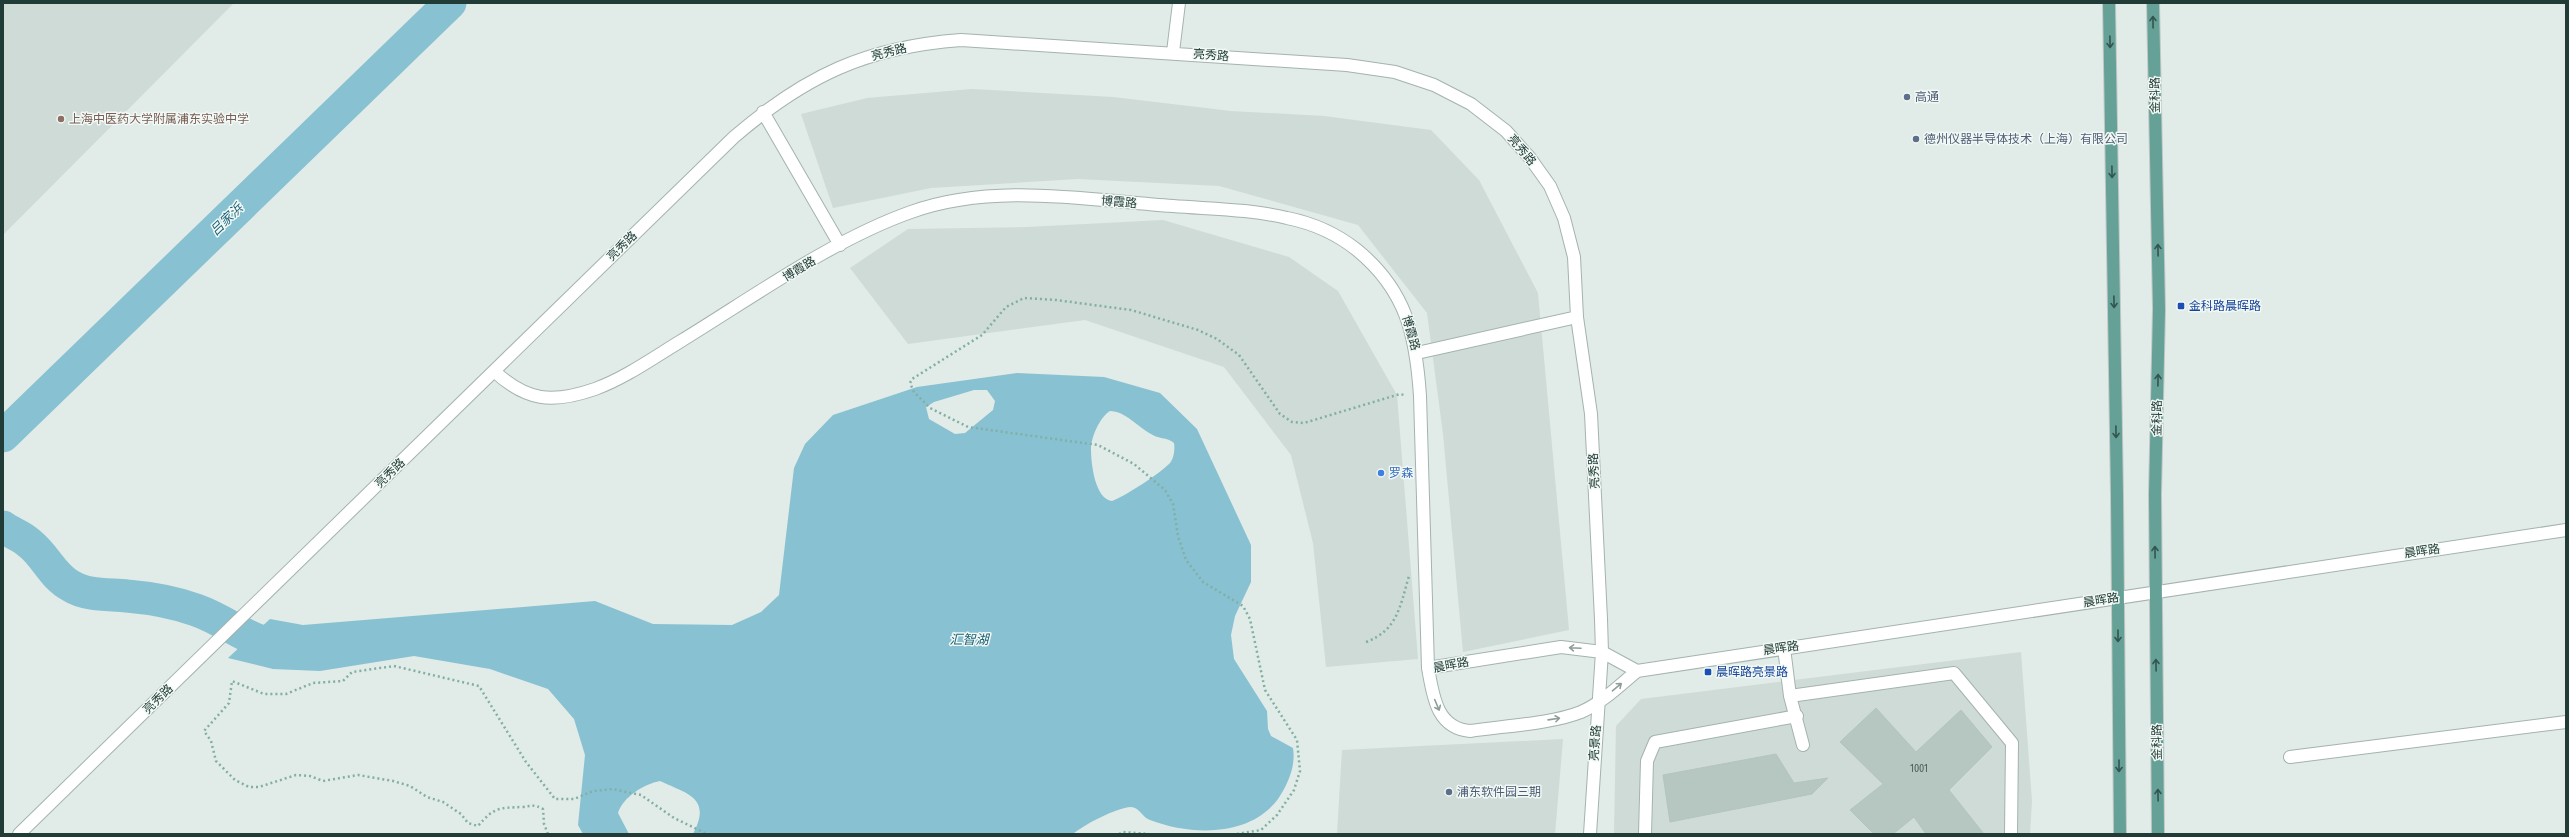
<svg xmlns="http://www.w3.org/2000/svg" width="2569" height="837" font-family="'Fira Sans Condensed','Noto Sans SC',sans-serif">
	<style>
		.built { fill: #cfdbd6 }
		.water { fill: #88c1d1; fill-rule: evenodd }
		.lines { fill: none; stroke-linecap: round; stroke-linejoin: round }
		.river { stroke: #88c1d1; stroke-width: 33 }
		.building { fill: #b6c6c1; stroke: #b3c5bf }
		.minor-casing { stroke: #a4b3af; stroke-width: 14 }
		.major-casing { stroke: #c1c8c7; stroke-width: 14 }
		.path { stroke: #81afa4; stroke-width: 2.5; stroke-dasharray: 2 3; stroke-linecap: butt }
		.minor { stroke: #fff; stroke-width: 12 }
		.major { stroke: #65a196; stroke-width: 12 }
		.oneway { stroke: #32554f }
		.oneway2 { stroke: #909e9b }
		.service-dot { fill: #5c6f8a; stroke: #f1f8f5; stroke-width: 1.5 }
		.education-dot { fill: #8d6e63; stroke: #f1f8f5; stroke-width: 1.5 }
		.transit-dot { fill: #1a4fb4; stroke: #f1f8f5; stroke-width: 1.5 }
		.shop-dot { fill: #3f7fe0; stroke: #f1f8f5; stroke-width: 1.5 }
		.labels { text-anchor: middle; stroke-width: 3; stroke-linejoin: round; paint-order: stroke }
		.number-label { font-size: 10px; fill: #465e5a }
		.street-label { font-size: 12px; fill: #213c37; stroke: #f1f8f5 }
		.service-label { font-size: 12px; fill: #4e5e75; stroke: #f1f8f5; text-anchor: start }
		.education-label { font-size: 12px; fill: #785e54; stroke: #f1f8f5; text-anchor: start }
		.transit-label { font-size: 12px; fill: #164399; stroke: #f1f8f5; text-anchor: start }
		.shop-label { font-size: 12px; fill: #366cbe; stroke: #f1f8f5; text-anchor: start }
		.water-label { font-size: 13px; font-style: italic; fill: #1b6278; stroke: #f1f8f5 }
	</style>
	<rect width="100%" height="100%" fill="#e1ebe7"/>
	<path class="built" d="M 3,3 L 234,3 L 3,235 Z
		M 972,89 L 1113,97 L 1231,111 L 1324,116 L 1431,130 L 1479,180 L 1538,293 L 1569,630 L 1463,652 L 1443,434 L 1427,313 L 1358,225 L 1219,186 L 1078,179 L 931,188 L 833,208 L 801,114 L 867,98 Z
		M 1163,220 L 1289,257 L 1338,291 L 1397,395 L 1418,659 L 1326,667 L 1313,543 L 1291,455 L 1224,367 L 1085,320 L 908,344 L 850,268 L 908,229 L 1027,227 Z
		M 2021,652 L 2032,801 L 2030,834 L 1614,834 L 1616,726 L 1641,699 Z
		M 1563,739 L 1555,834 L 1337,834 L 1342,750 Z"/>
	<path class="water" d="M 1017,373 L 1104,377 L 1160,393 L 1197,429 L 1251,545 L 1251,582 L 1235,616 L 1231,635 L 1234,659 L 1267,711 L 1268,729 L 1271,736 L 1293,748 C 1296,766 1288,784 1278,799 C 1250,837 1192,836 1150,820 C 1143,818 1139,807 1131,807 C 1116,808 1085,824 1073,834 L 693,834 C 712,798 688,794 660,781 C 644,784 623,797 618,813 L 629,834 L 583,834 L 578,825 L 585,755 L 574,719 L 548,689 L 490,669 L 414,656 L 320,671 L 273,669 L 228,658 L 270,619 L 303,625 L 595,601 L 653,624 L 732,625 L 761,612 L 779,595 L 794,468 L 805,444 L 833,415 L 917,387 ZM 974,390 L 987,390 L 995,401 L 993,410 L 965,433 L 955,434 L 929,419 L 926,407 L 934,402 ZM 1110,411 C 1125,411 1138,427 1151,434 C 1158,439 1167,437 1174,443 C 1175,449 1174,458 1170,463 C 1162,472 1124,497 1112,501 C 1095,499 1091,464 1091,449 C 1091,437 1100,417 1110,411 Z"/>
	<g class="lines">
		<path class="river" d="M 3,436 L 450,3
			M 3,527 C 11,533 22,536 29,543 C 46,556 52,576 71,586 C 87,596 109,594 127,596 C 150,598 174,602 196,610 C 233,623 251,647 294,647"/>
	</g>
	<path class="building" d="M 1876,708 L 1916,752 L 1961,710 L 1992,747 L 1949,790 L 1984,834 L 1926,834 L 1914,817 L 1893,834 L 1874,834 L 1850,810 L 1883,784 L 1840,742 Z
		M 1776,754 L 1794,783 L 1828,778 L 1812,794 L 1670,822 L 1663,775 Z"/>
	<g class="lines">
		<defs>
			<path id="minor" d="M 1173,52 L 1179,3
				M 763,112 L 840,245
				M 1417,353 L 1577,317
				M 494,371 C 526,401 552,404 595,389 C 625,378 653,358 681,341 C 753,297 832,240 911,212 C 993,182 1088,200 1173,206 C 1210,209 1250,209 1287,218 C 1312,223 1337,234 1357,250 C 1406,290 1416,335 1420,396 L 1428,668 C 1433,695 1436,728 1470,731 C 1502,726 1551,724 1581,712 C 1602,703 1620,685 1637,671 L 2566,530
				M 1784,648 L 1790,696
				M 1428,668 L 1561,647 L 1602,652 L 1637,671
				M 1803,745 L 1790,696 L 1954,673 L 2012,743 L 2011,834
				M 2290,757 L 2566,722
				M 19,834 L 734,137 C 805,76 866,47 961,40 L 1347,65 L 1395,72 L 1434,85 L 1471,104 L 1506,131 L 1530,158 L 1550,186 L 1564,218 L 1574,257 L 1577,317 L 1591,414 L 1601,619 L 1602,652 L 1590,834
				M 1645,834 L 1647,761 L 1655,742 L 1797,716"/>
			<path id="major" d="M 2109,3 L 2117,495 L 2120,834
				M 2153,3 L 2159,309 L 2155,494 L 2158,834"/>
		</defs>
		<use href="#minor" class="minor-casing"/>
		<use href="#major" class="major-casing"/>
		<path class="path" d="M 1366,642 C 1398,630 1400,606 1409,576
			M 548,834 L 544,824 L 543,809 C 534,804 532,806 522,807 C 499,808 494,807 478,826 L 468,823 L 461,814 L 443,802 L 427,797 L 410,786 L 393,781 L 358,775 L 323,781 L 310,776 L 296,775 L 259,787 L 249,787 L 235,780 L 216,761 L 211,741 L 204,731 L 229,703 L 232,681 L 264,694 L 286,694 L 313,683 L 343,681 L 352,672 L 394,666 L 479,686 L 526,762 L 555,799 L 574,799 L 593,791 L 613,789 L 626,792 L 641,795 L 674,818 L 707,834
			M 1119,834 L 1123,832 L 1149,834
			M 1237,834 L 1261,830 L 1277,815 L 1294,790 L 1300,771 L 1297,740 L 1265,690 L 1250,619 L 1243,606 L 1203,582 L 1186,560 L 1178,536 L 1173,504 L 1165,490 L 1134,464 L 1098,445 L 968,427 L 930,408 L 914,392 L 910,383 L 912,379 L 982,335 L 1006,307 L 1024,298 L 1056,300 L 1131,310 L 1198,330 L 1217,339 L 1239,355 L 1280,414 L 1292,422 L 1304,423 L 1400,394 L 1404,395"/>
		<use href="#minor" class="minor"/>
		<use href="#major" class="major"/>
	</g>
	<defs><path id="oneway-shaft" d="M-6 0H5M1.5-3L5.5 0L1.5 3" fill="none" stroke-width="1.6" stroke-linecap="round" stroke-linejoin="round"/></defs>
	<g class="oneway">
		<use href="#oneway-shaft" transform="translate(2153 22) rotate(-91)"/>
		<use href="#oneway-shaft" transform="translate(2110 42) rotate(89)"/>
		<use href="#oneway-shaft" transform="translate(2112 172) rotate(89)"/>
		<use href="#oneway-shaft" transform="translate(2158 250) rotate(-91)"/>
		<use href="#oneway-shaft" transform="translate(2114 302) rotate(89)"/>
		<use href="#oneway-shaft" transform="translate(2158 380) rotate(-89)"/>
		<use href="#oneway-shaft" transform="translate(2116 432) rotate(89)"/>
		<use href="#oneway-shaft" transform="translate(2155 552) rotate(-91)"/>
		<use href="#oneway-shaft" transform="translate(2118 636) rotate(90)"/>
		<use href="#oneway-shaft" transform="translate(2156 665) rotate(-91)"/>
		<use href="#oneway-shaft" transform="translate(2119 766) rotate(90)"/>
		<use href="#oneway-shaft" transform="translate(2158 795) rotate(-91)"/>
	</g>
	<g class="oneway2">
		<use href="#oneway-shaft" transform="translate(1575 648) rotate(-177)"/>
		<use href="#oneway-shaft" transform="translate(1617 687) rotate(-40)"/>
		<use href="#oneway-shaft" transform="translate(1437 705) rotate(67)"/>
		<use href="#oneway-shaft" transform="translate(1554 719) rotate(-8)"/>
	</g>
	<g class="service-dot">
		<circle cx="1907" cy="97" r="4"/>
		<circle cx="1916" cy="139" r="4"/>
		<circle cx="1449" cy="792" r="4"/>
	</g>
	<circle class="education-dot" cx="61" cy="119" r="4"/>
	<g class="transit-dot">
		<rect x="2177" y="302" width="8" height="8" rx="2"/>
		<rect x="1704" y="668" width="8" height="8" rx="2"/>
	</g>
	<circle class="shop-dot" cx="1381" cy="473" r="4"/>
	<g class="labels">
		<g class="number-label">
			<text x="1919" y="772">1001</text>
		</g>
		<g class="street-label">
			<text transform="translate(889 52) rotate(-14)" y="4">亮秀路</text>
			<text transform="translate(1211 55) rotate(4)" y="4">亮秀路</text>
			<text transform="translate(2155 95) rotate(-91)" y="4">金科路</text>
			<text transform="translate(1522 150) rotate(50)" y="4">亮秀路</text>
			<text transform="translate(1119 202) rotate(5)" y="4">博霞路</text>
			<text transform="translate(622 246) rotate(-44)" y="4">亮秀路</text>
			<text transform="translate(799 269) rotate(-31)" y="4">博霞路</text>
			<text transform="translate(1411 333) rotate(74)" y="4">博霞路</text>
			<text transform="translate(2157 418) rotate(-89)" y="4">金科路</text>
			<text transform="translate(1594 471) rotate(-93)" y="4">亮秀路</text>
			<text transform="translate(390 473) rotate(-44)" y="4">亮秀路</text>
			<text transform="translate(2422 551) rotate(-8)" y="4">晨晖路</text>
			<text transform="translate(2101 600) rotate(-9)" y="4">晨晖路</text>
			<text transform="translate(1781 648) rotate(-8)" y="4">晨晖路</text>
			<text transform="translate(1451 665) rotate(-11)" y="4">晨晖路</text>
			<text transform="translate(158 699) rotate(-44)" y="4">亮秀路</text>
			<text transform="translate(2157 742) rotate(-91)" y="4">金科路</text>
			<text transform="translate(1595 743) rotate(-86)" y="4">亮景路</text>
		</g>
		<g class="service-label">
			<text x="1915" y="101">高通</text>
			<text x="1924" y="143">德州仪器半导体技术（上海）有限公司</text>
			<text x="1457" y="796">浦东软件园三期</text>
		</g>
		<g class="education-label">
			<text x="69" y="123">上海中医药大学附属浦东实验中学</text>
		</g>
		<g class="transit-label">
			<text x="2189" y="310">金科路晨晖路</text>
			<text x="1716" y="676">晨晖路亮景路</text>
		</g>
		<g class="shop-label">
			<text x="1389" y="477">罗森</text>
		</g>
		<g class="water-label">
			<text transform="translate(226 219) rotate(-44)" y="5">吕家浜</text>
			<text x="969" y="644">汇智湖</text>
		</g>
	</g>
	<rect width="2569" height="837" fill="none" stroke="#213c37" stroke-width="8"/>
</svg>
